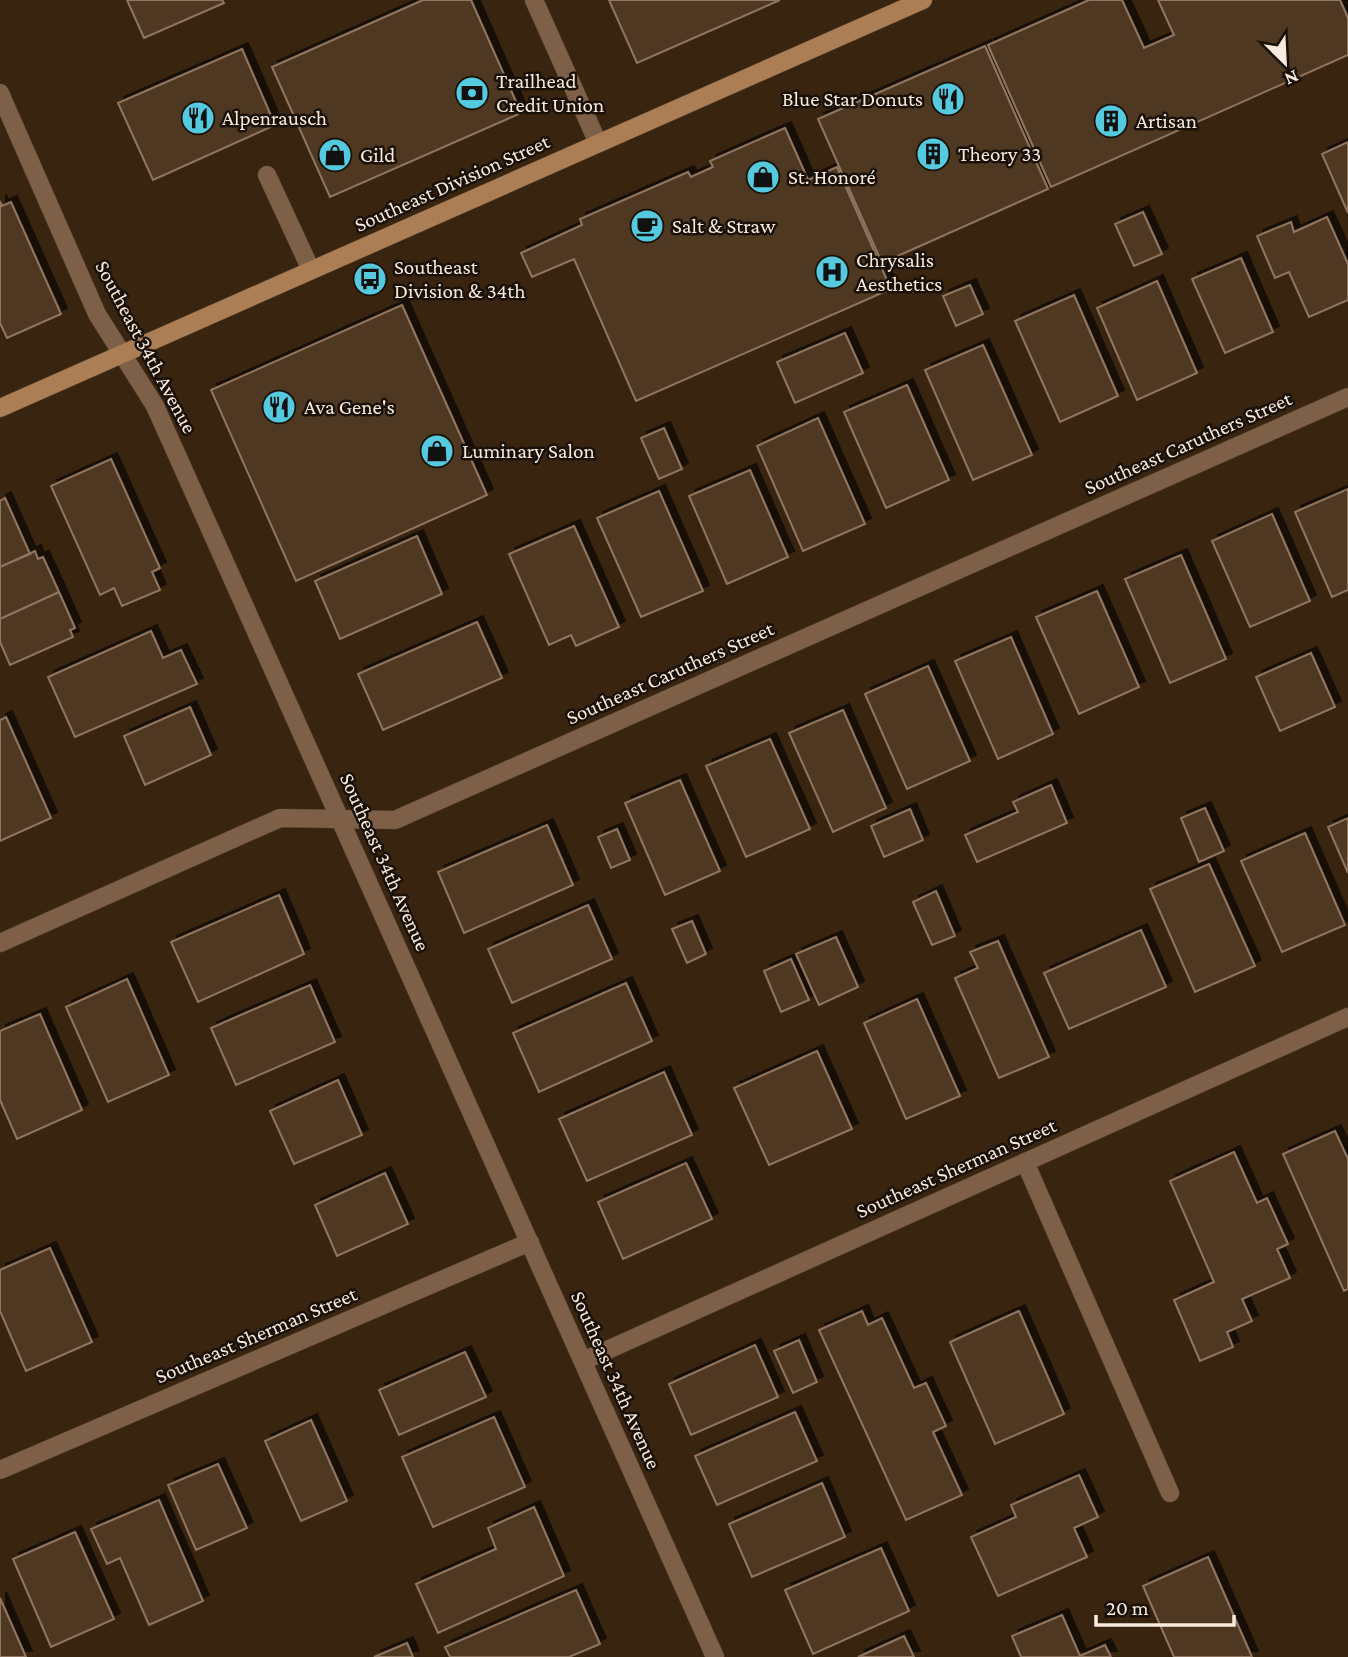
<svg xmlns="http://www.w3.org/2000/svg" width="1348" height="1657" font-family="'Crimson Pro',serif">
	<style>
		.building { fill: #4f3824; stroke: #907660; stroke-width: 2; filter: url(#shadow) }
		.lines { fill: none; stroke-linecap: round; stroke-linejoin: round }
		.service-casing { stroke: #54402d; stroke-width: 19 }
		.minor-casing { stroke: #54402d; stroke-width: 19 }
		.secondary-casing { stroke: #54402d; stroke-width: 19 }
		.service { stroke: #7d6047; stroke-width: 18 }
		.minor { stroke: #7d6047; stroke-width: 18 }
		.secondary { stroke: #ac7e55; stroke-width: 18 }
		.labels { text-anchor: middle; stroke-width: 5; stroke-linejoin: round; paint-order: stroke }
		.poi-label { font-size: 21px; fill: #f8eadd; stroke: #191007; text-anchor: start }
		.street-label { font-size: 21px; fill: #f8eadd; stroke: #191007 }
	</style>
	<defs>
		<filter id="shadow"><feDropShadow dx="6" dy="-6" stdDeviation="0" flood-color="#0009"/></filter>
	</defs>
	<rect width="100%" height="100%" fill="#392410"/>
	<path class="building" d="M 127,0 L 222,0 L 224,3 L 144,38 Z
		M 423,0 L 471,0 L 521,113 L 330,197 L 272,67 Z
		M 609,0 L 780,0 L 637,63 Z
		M 1089,0 L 1122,0 L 1144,48 L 1174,35 L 1158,0 L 1340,0 L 1348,18 L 1348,55 L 1051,187 L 988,45 Z
		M 985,46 L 1048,189 L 882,263 L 818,119 Z
		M 242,49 L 275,125 L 153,180 L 118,103 Z
		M 785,128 L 808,180 L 837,167 L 891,289 L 636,401 L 574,259 L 532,277 L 521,253 L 582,225 L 580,219 L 688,172 L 691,177 L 713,167 L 710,161 Z
		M 1348,142 L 1348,213 L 1322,154 Z
		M 0,201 L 2,206 L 11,202 L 61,314 L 7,338 L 0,323 Z
		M 1143,212 L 1162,254 L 1134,266 L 1115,224 Z
		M 1327,217 L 1348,264 L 1348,300 L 1309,317 L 1289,272 L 1275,278 L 1257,236 L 1291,222 L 1294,232 Z
		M 1241,258 L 1273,332 L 1225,353 L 1192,279 Z
		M 1157,281 L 1197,373 L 1137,400 L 1097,308 Z
		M 970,285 L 983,314 L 956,326 L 943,296 Z
		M 1074,295 L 1118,396 L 1060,422 L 1015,321 Z
		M 402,305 L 487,495 L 296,581 L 211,390 Z
		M 845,333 L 863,373 L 795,403 L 777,362 Z
		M 983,345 L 1032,455 L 973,480 L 925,370 Z
		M 907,385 L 949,480 L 886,508 L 844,412 Z
		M 818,418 L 865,524 L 803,551 L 757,446 Z
		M 664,428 L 682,469 L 659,479 L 641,438 Z
		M 111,459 L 160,568 L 152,572 L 160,590 L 122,606 L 114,588 L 100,595 L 51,486 Z
		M 750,470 L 788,557 L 727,584 L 689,496 Z
		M 1348,489 L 1348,590 L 1332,597 L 1295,512 Z
		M 659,491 L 703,591 L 641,617 L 597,518 Z
		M 5,498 L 30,554 L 0,567 L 0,501 Z
		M 1272,514 L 1310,601 L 1250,627 L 1212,541 Z
		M 574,526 L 619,627 L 576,646 L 571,635 L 549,645 L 509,554 Z
		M 417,536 L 442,594 L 340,639 L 315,581 Z
		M 35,551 L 38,559 L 43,557 L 59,592 L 0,619 L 0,567 Z
		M 1181,555 L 1226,659 L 1170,683 L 1125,579 Z
		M 1097,591 L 1139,687 L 1079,714 L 1036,617 Z
		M 59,592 L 75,628 L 70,630 L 73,637 L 10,665 L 0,642 L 0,619 Z
		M 477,622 L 502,678 L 383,730 L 358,674 Z
		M 151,631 L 163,658 L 181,650 L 197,684 L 75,737 L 48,677 Z
		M 1011,637 L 1053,734 L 998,759 L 955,661 Z
		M 1311,653 L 1335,707 L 1280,731 L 1256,677 Z
		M 928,666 L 970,761 L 907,789 L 865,694 Z
		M 190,707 L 211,755 L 145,785 L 124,736 Z
		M 843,710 L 886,808 L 833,832 L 789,733 Z
		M 6,717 L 51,818 L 0,841 L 0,720 Z
		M 770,739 L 810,829 L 746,857 L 706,766 Z
		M 680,780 L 720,871 L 665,895 L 625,803 Z
		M 1051,785 L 1067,823 L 977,862 L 965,835 L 1018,812 L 1013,802 Z
		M 1205,808 L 1224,851 L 1199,862 L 1181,818 Z
		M 910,809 L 923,840 L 884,857 L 871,826 Z
		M 1348,818 L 1348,873 L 1328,827 Z
		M 547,825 L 573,885 L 464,933 L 438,872 Z
		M 617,829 L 630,860 L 611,868 L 598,837 Z
		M 1305,833 L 1345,925 L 1282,952 L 1241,861 Z
		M 1209,864 L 1255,966 L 1195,992 L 1150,889 Z
		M 936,891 L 955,936 L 932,945 L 913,902 Z
		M 279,895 L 304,954 L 198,1002 L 171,942 Z
		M 588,905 L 612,959 L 512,1003 L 488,949 Z
		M 692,921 L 706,954 L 687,963 L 672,929 Z
		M 1141,930 L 1166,987 L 1069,1029 L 1044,973 Z
		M 836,937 L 858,987 L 819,1005 L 796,954 Z
		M 998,941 L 1049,1057 L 999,1078 L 955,978 L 978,968 L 970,952 Z
		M 791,959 L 809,1000 L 781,1012 L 764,971 Z
		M 127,979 L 169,1075 L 108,1102 L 66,1007 Z
		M 626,983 L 652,1041 L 539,1092 L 513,1033 Z
		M 310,985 L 335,1042 L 236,1085 L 211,1028 Z
		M 917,999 L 960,1096 L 906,1119 L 864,1023 Z
		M 40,1014 L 82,1110 L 17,1139 L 0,1100 L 0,1031 Z
		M 817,1051 L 852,1129 L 769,1165 L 734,1088 Z
		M 664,1072 L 692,1135 L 587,1181 L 559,1119 Z
		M 338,1080 L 362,1135 L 294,1164 L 270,1111 Z
		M 1335,1131 L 1348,1159 L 1348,1289 L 1344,1291 L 1283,1154 Z
		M 1234,1152 L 1257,1203 L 1267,1198 L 1288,1244 L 1277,1249 L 1290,1278 L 1242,1299 L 1252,1321 L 1227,1332 L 1233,1347 L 1200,1361 L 1174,1300 L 1214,1282 L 1170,1181 Z
		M 686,1163 L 712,1219 L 623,1259 L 598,1202 Z
		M 385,1173 L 408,1224 L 337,1256 L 315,1205 Z
		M 50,1248 L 92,1342 L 26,1371 L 0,1311 L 0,1270 Z
		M 862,1311 L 868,1325 L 882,1318 L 914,1388 L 926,1383 L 946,1426 L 933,1432 L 962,1495 L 906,1520 L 819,1330 Z
		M 1019,1311 L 1064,1414 L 995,1444 L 950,1342 Z
		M 799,1340 L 817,1382 L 793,1393 L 774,1351 Z
		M 755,1345 L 778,1397 L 691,1435 L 669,1384 Z
		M 465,1352 L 486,1397 L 399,1435 L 379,1390 Z
		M 795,1412 L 817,1461 L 717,1505 L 695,1456 Z
		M 494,1417 L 525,1487 L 433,1527 L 402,1457 Z
		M 311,1420 L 347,1501 L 301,1521 L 265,1441 Z
		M 218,1464 L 247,1528 L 196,1550 L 168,1485 Z
		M 1079,1475 L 1098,1517 L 1074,1528 L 1087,1557 L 998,1596 L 971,1537 L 1016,1517 L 1011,1505 Z
		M 822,1483 L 845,1537 L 752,1577 L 729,1524 Z
		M 159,1500 L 203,1601 L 149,1625 L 120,1558 L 107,1564 L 91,1529 Z
		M 534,1507 L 564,1576 L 438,1633 L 416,1584 L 496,1549 L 488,1528 Z
		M 75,1532 L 114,1619 L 51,1647 L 13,1559 Z
		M 881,1548 L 909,1611 L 813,1654 L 785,1590 Z
		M 1208,1557 L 1252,1657 L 1174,1657 L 1143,1586 Z
		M 576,1590 L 600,1644 L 569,1657 L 450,1657 L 445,1647 Z
		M 0,1598 L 26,1657 L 0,1657 Z
		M 1062,1615 L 1080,1656 L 1105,1645 L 1111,1657 L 1021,1657 L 1012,1636 Z
		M 904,1636 L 914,1657 L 858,1657 Z
		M 407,1643 L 413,1657 L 374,1657 Z"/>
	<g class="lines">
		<defs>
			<path id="service" d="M 267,175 L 311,270
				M 1025,1162 L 1170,1493"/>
			<path id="minor" d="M 534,0 L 598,143
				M 0,93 L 97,314 L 155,406 L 715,1657
				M 0,943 L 280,818 L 395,820 L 1348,397
				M 583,1361 L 1348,1017
				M 0,1470 L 530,1242"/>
			<path id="secondary" d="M 0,408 L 923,0"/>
		</defs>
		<use href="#service" class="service-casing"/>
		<use href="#minor" class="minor-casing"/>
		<use href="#secondary" class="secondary-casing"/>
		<use href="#service" class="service"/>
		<use href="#minor" class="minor"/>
		<use href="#secondary" class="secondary"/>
	</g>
	<defs>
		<symbol id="bank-disc" viewBox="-11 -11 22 22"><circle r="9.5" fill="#55cadf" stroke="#191007"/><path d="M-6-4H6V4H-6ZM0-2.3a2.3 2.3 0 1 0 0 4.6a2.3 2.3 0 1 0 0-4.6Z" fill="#111"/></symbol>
		<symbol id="restaurant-disc" viewBox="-11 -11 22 22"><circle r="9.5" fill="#55cadf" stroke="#191007"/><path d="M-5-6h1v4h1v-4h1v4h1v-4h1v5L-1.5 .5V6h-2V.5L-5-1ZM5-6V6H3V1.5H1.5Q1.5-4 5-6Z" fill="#111"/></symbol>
		<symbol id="building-disc" viewBox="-11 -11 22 22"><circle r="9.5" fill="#55cadf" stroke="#191007"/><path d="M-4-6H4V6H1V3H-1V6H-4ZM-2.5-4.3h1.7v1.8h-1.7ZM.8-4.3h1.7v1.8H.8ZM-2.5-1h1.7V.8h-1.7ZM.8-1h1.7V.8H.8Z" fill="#111"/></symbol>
		<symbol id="shop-disc" viewBox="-11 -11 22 22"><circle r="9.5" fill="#55cadf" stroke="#191007"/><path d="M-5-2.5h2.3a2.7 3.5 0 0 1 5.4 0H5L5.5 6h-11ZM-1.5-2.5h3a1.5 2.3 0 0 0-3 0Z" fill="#111"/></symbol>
		<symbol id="cafe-disc" viewBox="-11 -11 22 22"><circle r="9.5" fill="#55cadf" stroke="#191007"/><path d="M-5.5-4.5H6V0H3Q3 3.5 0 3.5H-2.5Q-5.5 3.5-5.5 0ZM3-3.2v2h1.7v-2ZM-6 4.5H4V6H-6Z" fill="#111"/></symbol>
		<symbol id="hospital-disc" viewBox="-11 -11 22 22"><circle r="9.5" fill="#55cadf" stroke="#191007"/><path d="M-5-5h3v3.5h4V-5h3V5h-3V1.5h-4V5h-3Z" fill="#111"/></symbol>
		<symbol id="bus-disc" viewBox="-11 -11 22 22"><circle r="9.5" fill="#55cadf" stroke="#191007"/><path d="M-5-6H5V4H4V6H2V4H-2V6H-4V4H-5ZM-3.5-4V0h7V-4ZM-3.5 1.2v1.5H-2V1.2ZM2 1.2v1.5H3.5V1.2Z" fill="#111"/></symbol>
	</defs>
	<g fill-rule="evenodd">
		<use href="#bank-disc" x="453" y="74" width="38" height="38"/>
		<use href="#restaurant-disc" x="929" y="80" width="38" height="38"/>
		<use href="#restaurant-disc" x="179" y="99" width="38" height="38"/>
		<use href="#building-disc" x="1092" y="102" width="38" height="38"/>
		<use href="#building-disc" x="914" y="135" width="38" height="38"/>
		<use href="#shop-disc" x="316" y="136" width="38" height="38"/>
		<use href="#shop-disc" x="744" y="158" width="38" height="38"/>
		<use href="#cafe-disc" x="628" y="207" width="38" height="38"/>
		<use href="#hospital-disc" x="813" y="253" width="38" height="38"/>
		<use href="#bus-disc" x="351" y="260" width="38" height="38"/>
		<use href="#restaurant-disc" x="260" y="388" width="38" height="38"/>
		<use href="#shop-disc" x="418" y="432" width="38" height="38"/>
	</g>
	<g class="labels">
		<g class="poi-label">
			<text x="496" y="88">Trailhead<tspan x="496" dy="24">Credit Union</tspan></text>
			<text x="923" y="106" text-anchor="end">Blue Star Donuts</text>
			<text x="222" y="125">Alpenrausch</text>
			<text x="1136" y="128">Artisan</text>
			<text x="958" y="161">Theory 33</text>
			<text x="360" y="162">Gild</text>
			<text x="788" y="184">St. Honoré</text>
			<text x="672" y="233">Salt &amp; Straw</text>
			<text x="856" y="267">Chrysalis<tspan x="856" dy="24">Aesthetics</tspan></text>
			<text x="394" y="274">Southeast<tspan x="394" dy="24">Division &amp; 34th</tspan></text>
			<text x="304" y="414">Ava Gene's</text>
			<text x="462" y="458">Luminary Salon</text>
		</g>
		<g class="street-label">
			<text transform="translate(452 183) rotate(-24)" y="7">Southeast Division Street</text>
			<text transform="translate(146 347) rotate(62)" y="7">Southeast 34th Avenue</text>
			<text transform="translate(1188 443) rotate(-24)" y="7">Southeast Caruthers Street</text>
			<text transform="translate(670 673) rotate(-24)" y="7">Southeast Caruthers Street</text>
			<text transform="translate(385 862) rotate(66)" y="7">Southeast 34th Avenue</text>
			<text transform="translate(956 1168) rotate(-24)" y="7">Southeast Sherman Street</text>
			<text transform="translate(256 1335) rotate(-23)" y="7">Southeast Sherman Street</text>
			<text transform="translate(616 1380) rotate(66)" y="7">Southeast 34th Avenue</text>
		</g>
	</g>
	<g transform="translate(1285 63) rotate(156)" stroke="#191007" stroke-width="5" paint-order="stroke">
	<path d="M0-5L12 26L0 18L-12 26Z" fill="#f8eadd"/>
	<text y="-10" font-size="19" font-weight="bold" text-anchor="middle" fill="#f8eadd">N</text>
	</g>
	<path d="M1096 1615v10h138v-10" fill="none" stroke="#f8eadd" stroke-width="3.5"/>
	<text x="1106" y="1615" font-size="21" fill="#f8eadd" stroke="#191007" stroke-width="5" paint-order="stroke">20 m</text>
</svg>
